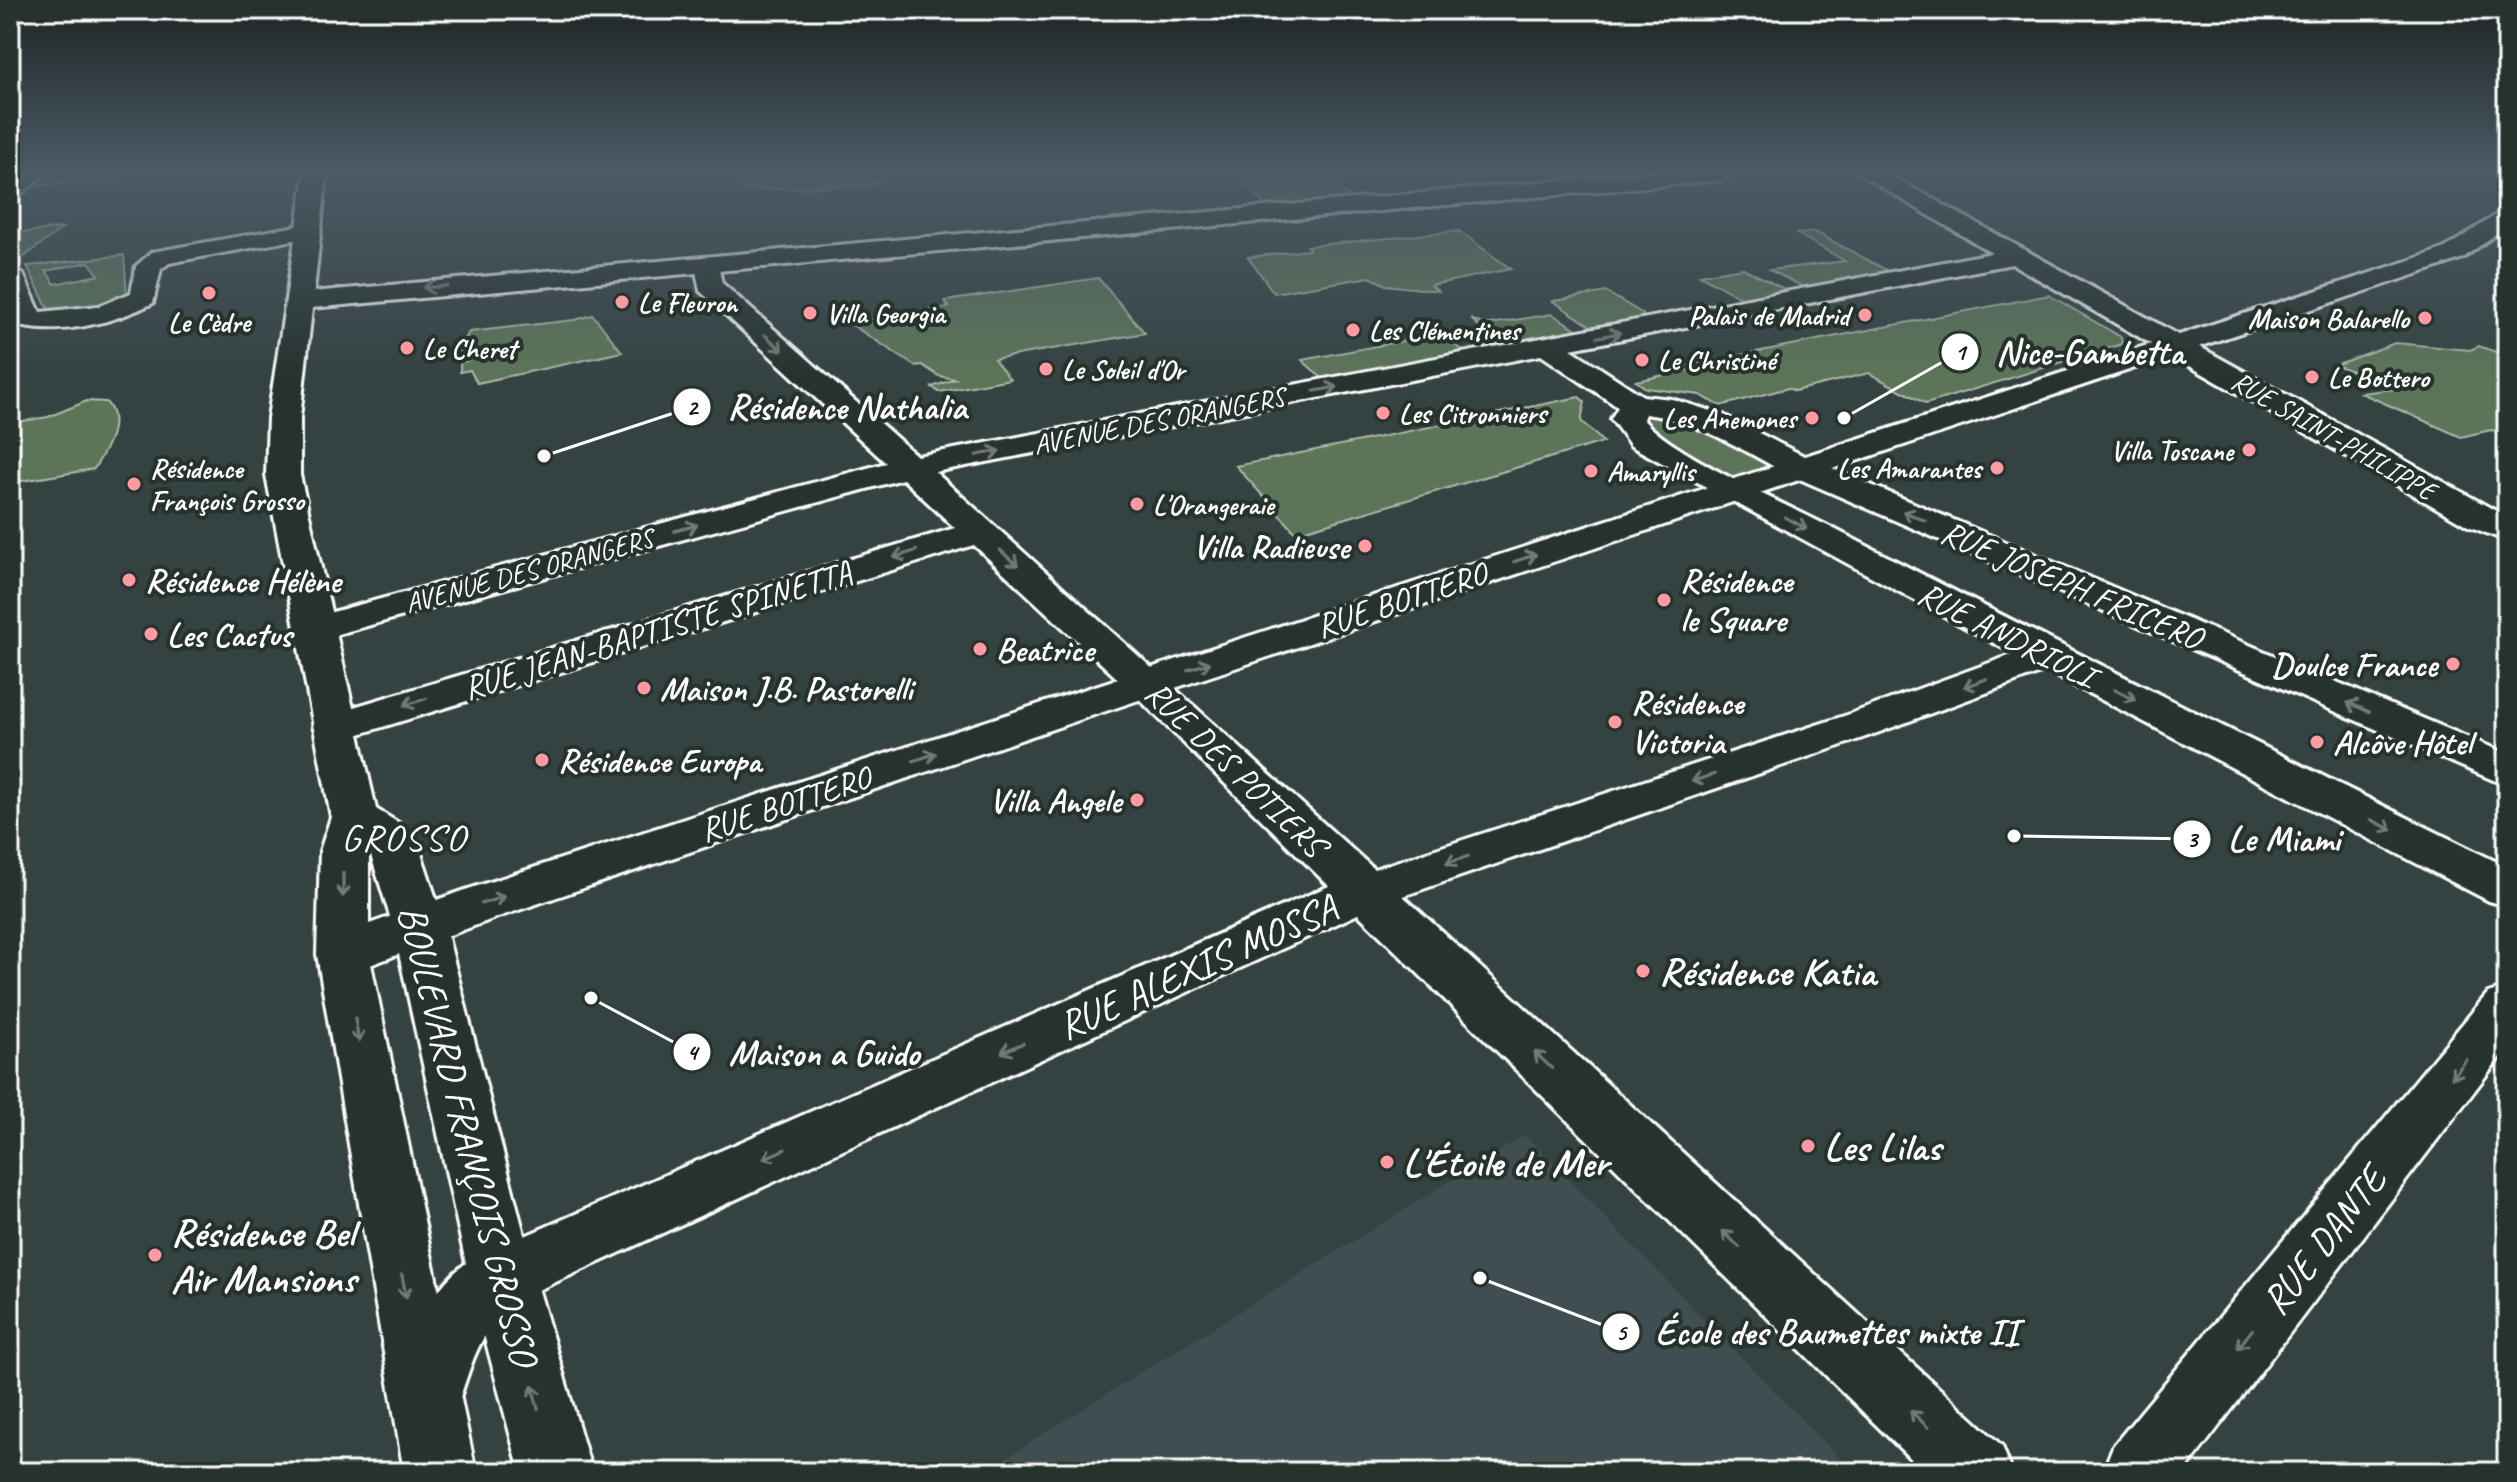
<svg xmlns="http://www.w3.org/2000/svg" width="2517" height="1482" font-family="Caveat,sans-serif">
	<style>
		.built { fill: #404d51 }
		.green { fill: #5c7459; stroke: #aebaac; stroke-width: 2; fill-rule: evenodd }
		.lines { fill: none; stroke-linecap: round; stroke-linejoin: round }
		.minor-casing { stroke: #fff; stroke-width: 6 }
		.tertiary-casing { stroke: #fff; stroke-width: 6 }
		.secondary-casing { stroke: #fff; stroke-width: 6 }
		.primary-casing { stroke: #fff; stroke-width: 6 }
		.minor { fill: #26332d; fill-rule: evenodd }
		.tertiary { fill: #26332d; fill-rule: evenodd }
		.secondary { fill: #26332d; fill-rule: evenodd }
		.primary { fill: #26332d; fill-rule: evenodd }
		.oneway { stroke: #727a76 }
		.poi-dot { fill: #ff9aa2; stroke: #26332d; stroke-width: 3 }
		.labels { text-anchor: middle; stroke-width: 8; stroke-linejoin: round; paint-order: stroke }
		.far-poi-label { font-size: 28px; font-weight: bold; fill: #fff; stroke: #26332d; text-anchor: start }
		.far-street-label { font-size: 28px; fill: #fff; stroke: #26332d }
		.poi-label { font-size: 34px; font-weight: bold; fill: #fff; stroke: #26332d; text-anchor: start }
		.street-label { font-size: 34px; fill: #fff; stroke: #26332d }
		.quarter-label { font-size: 38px; letter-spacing: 2px; fill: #fff; stroke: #26332d }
		.near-street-label { font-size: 40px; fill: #fff; stroke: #26332d }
		.near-poi-label { font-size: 40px; font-weight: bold; fill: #fff; stroke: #26332d; text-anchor: start }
		.leader { fill: none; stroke: #fff; stroke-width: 3 }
		.callout-dot { fill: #fff; stroke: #26332d; stroke-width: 3 }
		.mark-label { font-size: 24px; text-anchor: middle; font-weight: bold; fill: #111 }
		.callout-label { font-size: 36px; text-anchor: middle; font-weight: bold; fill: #fff; stroke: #26332d; stroke-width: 8; stroke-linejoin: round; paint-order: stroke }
	</style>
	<rect width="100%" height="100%" fill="#354242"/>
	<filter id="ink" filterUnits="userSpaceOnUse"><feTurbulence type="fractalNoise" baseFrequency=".0125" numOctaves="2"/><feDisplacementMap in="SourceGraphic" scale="16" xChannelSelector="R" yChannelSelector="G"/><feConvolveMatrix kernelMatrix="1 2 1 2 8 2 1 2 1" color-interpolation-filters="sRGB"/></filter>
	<g filter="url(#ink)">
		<path class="built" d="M 1525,1135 L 1853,1472 L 984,1472 L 1106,1394 Z"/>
		<path class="green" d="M 51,173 L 130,173 L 107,181 L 30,186 Z
			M 761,173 L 877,173 L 883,179 L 871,185 L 747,190 L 737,177 Z
			M 1237,173 L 1324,173 L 1349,198 L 1265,206 Z
			M 63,228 L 13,265 L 10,261 L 10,234 Z
			M 1459,231 L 1511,269 L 1431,285 L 1438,291 L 1386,285 L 1370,277 L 1274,293 L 1248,257 L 1309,250 L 1307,246 Z
			M 1815,232 L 1892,273 L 1805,288 L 1770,270 L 1845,261 L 1797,234 Z
			M 124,255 L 127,296 L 112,306 L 51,315 L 27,266 ZM 89,262 L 99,275 L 55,284 L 46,271 Z
			M 1743,268 L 1788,291 L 1742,299 L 1700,275 Z
			M 1098,278 L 1145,333 L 994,359 L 1010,379 L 939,392 L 932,387 L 955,379 L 939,376 L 922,365 L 915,366 L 849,323 L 949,307 L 945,301 Z
			M 1606,292 L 1643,314 L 1642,318 L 1592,327 L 1553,301 Z
			M 2049,295 L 2121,337 L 2122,344 L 1926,404 L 1869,373 L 1795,391 L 1788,388 L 1720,406 L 1700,395 L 1646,388 L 1636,381 L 1693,369 L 1688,365 Z
			M 1552,314 L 1578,330 L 1499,346 L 1471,319 L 1484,325 Z
			M 593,315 L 622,352 L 477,383 L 470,370 L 460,372 L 460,363 L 473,358 L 459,357 L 459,339 L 466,338 L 469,332 L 575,320 Z
			M 1440,334 L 1466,353 L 1324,380 L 1302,360 Z
			M 2395,343 L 2470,350 L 2479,346 L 2507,356 L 2507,435 L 2491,430 L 2461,437 L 2361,393 L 2402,388 L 2335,365 Z
			M 1579,397 L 1585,402 L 1581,421 L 1603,442 L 1296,533 L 1236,466 Z
			M 87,401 L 106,402 C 124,421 106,450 94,469 L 10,483 L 10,423 L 48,417 Z
			M 1640,408 L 1670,411 L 1784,465 L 1732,483 L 1648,437 Z"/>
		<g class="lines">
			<defs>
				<path id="minor" d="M 14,173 L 37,173 L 40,178 L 18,197 L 10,199 L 10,182 L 17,177 Z
					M 1858,173 L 1886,173 L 2507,517 L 2507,541 L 2468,526 L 2012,264 L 1571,349 L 1643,396 L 1672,399 L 1721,414 L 1812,460 L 2507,754 L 2507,786 L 1788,474 C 1742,450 1697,420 1645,414 L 1643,419 C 1669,453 1791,507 1836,530 C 2058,645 2282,756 2507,867 L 2507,906 L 2489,901 L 2046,671 L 1877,733 L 1403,896 L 2002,1446 L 2012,1472 L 1924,1472 L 1358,914 L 534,1292 C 473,1327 476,1359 452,1419 L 427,1429 L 402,1419 L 392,1394 C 411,1343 425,1290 472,1259 L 1329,886 L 1132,692 L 974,545 L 350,737 L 335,741 L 320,737 L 313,727 L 320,717 L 955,528 L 903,479 L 327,637 L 313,641 L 299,637 L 293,629 L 299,621 L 886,463 L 700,291 L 695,266 L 699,261 L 717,261 L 722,283 L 917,456 L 1992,253 ZM 1541,355 L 1618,407 L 1611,419 L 1631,446 L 2014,654 L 1847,715 L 1374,869 L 935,472 Z
					M 308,224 L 316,226 L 320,231 L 316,236 L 169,263 L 161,269 L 153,303 C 116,322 62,336 20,326 L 10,303 L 10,270 L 23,274 L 40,312 L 99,306 L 131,293 L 136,266 L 152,252 Z"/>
				<path id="tertiary" d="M 2507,987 L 2507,1048 L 2184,1472 L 2103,1472 L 2113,1446 L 2488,993 Z"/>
				<path id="secondary" d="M 1644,173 L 1733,173 L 1722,180 L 300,309 L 291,307 L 287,301 L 291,295 L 300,293 Z
					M 2507,208 L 2507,226 L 2463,258 L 2444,265 L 1091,716 L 498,917 L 362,968 L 343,974 L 324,968 L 317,954 L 324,940 L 462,891 L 2426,255 L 2445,248 Z"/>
				<path id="primary" d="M 305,173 L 327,173 L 300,418 L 300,475 L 376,809 L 402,825 L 421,853 L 445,926 L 535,1277 L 592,1472 L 520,1472 L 469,1277 L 393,926 L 369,849 L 369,954 L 476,1472 L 404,1472 L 317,954 L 320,851 L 331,817 L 266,475 L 268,418 Z"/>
			</defs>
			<use href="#minor" class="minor-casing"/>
			<use href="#tertiary" class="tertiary-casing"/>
			<use href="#secondary" class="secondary-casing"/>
			<use href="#primary" class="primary-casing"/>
			<use href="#minor" class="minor"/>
			<use href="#tertiary" class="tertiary"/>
			<use href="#secondary" class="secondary"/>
			<use href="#primary" class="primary"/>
		</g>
		<defs><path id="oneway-shaft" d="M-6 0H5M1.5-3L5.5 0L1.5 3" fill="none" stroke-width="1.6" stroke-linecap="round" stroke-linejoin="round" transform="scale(2)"/></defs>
		<g class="oneway">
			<use href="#oneway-shaft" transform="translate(435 287) rotate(175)"/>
			<use href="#oneway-shaft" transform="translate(1609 335) rotate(-11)"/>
			<use href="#oneway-shaft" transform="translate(774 343) rotate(42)"/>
			<use href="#oneway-shaft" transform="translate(1326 389) rotate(-11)"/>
			<use href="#oneway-shaft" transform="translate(988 453) rotate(-11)"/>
			<use href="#oneway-shaft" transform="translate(1914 516) rotate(-157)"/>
			<use href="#oneway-shaft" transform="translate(1796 523) rotate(28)"/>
			<use href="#oneway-shaft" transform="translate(686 528) rotate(-15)"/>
			<use href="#oneway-shaft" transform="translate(905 554) rotate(163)"/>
			<use href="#oneway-shaft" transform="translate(1009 558) rotate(42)"/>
			<use href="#oneway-shaft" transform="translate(1525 558) rotate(-18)"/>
			<use href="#oneway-shaft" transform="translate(1199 666) rotate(-18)"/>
			<use href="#oneway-shaft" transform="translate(1975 683) rotate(160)"/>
			<use href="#oneway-shaft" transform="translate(2125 695) rotate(27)"/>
			<use href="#oneway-shaft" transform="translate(415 702) rotate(163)"/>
			<use href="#oneway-shaft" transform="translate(2358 707) rotate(-157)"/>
			<use href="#oneway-shaft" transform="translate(925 757) rotate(-18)"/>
			<use href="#oneway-shaft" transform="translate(1703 778) rotate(162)"/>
			<use href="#oneway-shaft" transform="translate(2382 825) rotate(27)"/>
			<use href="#oneway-shaft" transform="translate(1457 860) rotate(162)"/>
			<use href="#oneway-shaft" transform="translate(343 885) rotate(90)"/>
			<use href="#oneway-shaft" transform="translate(493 900) rotate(-18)"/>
			<use href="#oneway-shaft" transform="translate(357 1030) rotate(80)"/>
			<use href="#oneway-shaft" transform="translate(1012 1048) rotate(156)"/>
			<use href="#oneway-shaft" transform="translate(1543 1060) rotate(-136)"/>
			<use href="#oneway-shaft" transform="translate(2459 1069) rotate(128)"/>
			<use href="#oneway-shaft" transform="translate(774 1154) rotate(156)"/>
			<use href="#oneway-shaft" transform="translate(1731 1239) rotate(-136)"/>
			<use href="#oneway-shaft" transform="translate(404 1286) rotate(79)"/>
			<use href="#oneway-shaft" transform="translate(2245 1339) rotate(128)"/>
			<use href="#oneway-shaft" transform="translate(535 1397) rotate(-105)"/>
			<use href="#oneway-shaft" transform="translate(1919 1419) rotate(-137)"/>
		</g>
	</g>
	<linearGradient id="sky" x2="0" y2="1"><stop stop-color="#1d2424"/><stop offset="0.45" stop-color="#4b5a65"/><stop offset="1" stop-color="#4b5a65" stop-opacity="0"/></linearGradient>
	<rect width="2517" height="381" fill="url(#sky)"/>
	<g class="poi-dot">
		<circle cx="209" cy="293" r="8"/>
		<circle cx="622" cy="302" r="8"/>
		<circle cx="810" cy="313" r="8"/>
		<circle cx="1865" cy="315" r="8"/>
		<circle cx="2425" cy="318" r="8"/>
		<circle cx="1353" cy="330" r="8"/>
		<circle cx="407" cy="348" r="8"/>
		<circle cx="1642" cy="360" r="8"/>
		<circle cx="1046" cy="369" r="8"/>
		<circle cx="2312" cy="377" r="8"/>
		<circle cx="1383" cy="413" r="8"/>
		<circle cx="1812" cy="418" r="8"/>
		<circle cx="2249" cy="450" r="8"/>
		<circle cx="1997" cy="468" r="8"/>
		<circle cx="1591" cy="471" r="8"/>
		<circle cx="134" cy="484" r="8"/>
		<circle cx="1137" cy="504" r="8"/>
		<circle cx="1365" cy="546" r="8"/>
		<circle cx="129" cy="580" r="8"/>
		<circle cx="1664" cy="600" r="8"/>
		<circle cx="151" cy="634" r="8"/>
		<circle cx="980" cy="649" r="8"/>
		<circle cx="2453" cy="664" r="8"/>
		<circle cx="644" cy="688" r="8"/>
		<circle cx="1615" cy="722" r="8"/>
		<circle cx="2317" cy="742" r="8"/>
		<circle cx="542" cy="760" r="8"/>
		<circle cx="1137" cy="800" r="8"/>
		<circle cx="1643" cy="971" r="8"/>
		<circle cx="1808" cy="1146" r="8"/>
		<circle cx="1387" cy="1162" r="8"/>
		<circle cx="155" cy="1255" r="8"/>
	</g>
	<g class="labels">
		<g class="far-poi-label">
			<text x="638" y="312">Le Fleuron</text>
			<text x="826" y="323">Villa Georgia</text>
			<text x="1849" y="325" text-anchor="end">Palais de Madrid</text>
			<text x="2409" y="328" text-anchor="end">Maison Balarello</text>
			<text x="209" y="332" text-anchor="middle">Le Cèdre</text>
			<text x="1369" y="340">Les Clémentines</text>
			<text x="423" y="358">Le Cheret</text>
			<text x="1658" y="370">Le Christiné</text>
			<text x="1062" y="379">Le Soleil d'Or</text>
			<text x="2328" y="387">Le Bottero</text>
			<text x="1399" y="423">Les Citronniers</text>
			<text x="1796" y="428" text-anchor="end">Les Anemones</text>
			<text x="2233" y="460" text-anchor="end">Villa Toscane</text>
			<text x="150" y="478">Résidence<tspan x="150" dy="32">François Grosso</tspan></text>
			<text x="1981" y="478" text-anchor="end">Les Amarantes</text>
			<text x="1607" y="481">Amaryllis</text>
			<text x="1153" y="514">L'Orangeraie</text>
		</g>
		<g class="far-street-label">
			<text transform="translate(1159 420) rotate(-11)" y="10">AVENUE DES ORANGERS</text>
			<text transform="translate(2334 435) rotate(30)" y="10">RUE SAINT-PHILIPPE</text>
			<text transform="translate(529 570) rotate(-15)" y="10">AVENUE DES ORANGERS</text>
		</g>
		<g class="poi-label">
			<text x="1349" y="558" text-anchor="end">Villa Radieuse</text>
			<text x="145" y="592">Résidence Hélène</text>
			<text x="1680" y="592">Résidence<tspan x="1680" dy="39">le Square</tspan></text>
			<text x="167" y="646">Les Cactus</text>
			<text x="996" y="661">Beatrice</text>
			<text x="2437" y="676" text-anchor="end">Doulce France</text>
			<text x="660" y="700">Maison J.B. Pastorelli</text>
			<text x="1631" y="714">Résidence<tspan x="1631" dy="39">Victoria</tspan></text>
			<text x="2333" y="754">Alcôve Hôtel</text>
			<text x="558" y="772">Résidence Europa</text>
			<text x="1121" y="812" text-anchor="end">Villa Angele</text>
		</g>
		<g class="street-label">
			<text transform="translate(2072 584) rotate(23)" y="12">RUE JOSEPH FRICERO</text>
			<text transform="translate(1401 599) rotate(-18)" y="12">RUE BOTTERO</text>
			<text transform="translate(657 629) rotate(-17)" y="12">RUE JEAN-BAPTISTE SPINETTA</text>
			<text transform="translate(2007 634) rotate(27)" y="12">RUE ANDRIOLI</text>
			<text transform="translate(1236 768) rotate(44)" y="12">RUE DES POTIERS</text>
			<text transform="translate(785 803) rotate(-18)" y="12">RUE BOTTERO</text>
		</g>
		<g class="quarter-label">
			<text x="404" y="850">GROSSO</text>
		</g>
		<g class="near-street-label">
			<text transform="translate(1197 966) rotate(-24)" y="14">RUE ALEXIS MOSSA</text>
			<text transform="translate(469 1135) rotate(76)" y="14">BOULEVARD FRANÇOIS GROSSO</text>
			<text transform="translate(2323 1240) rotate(-52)" y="14">RUE DANTE</text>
		</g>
		<g class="near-poi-label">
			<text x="1659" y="985">Résidence Katia</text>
			<text x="1824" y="1160">Les Lilas</text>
			<text x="1403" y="1176">L'Étoile de Mer</text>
			<text x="171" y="1246">Résidence Bel<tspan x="171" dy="46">Air Mansions</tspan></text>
		</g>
	</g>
	<path class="leader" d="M1844 418L1960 352M544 456L692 407M2014 836L2192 839M591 998L692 1052M1480 1278L1621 1332"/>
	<g class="callout-dot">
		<circle cx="1844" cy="418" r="8"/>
		<circle cx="544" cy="456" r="8"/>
		<circle cx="2014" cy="836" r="8"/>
		<circle cx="591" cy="998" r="8"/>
		<circle cx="1480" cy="1278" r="8"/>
		<circle cx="1960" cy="352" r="20"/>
		<circle cx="692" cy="407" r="20"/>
		<circle cx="2192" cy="839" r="20"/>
		<circle cx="692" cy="1052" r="20"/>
		<circle cx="1621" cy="1332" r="20"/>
	</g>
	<g class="mark-label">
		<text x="1960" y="360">1</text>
		<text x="692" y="415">2</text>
		<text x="2192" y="847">3</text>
		<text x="692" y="1060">4</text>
		<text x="1621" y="1340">5</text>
	</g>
	<g class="callout-label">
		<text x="2090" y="364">Nice-Gambetta</text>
		<text x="847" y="419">Résidence Nathalia</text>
		<text x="2284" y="851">Le Miami</text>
		<text x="824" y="1065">Maison a Guido</text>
		<text x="1837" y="1344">École des Baumettes mixte II</text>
	</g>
	<rect width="2517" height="1482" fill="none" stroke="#26332d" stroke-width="40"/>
	<rect x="20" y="20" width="2477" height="1442" fill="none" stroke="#fff" stroke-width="3" filter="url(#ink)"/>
</svg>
